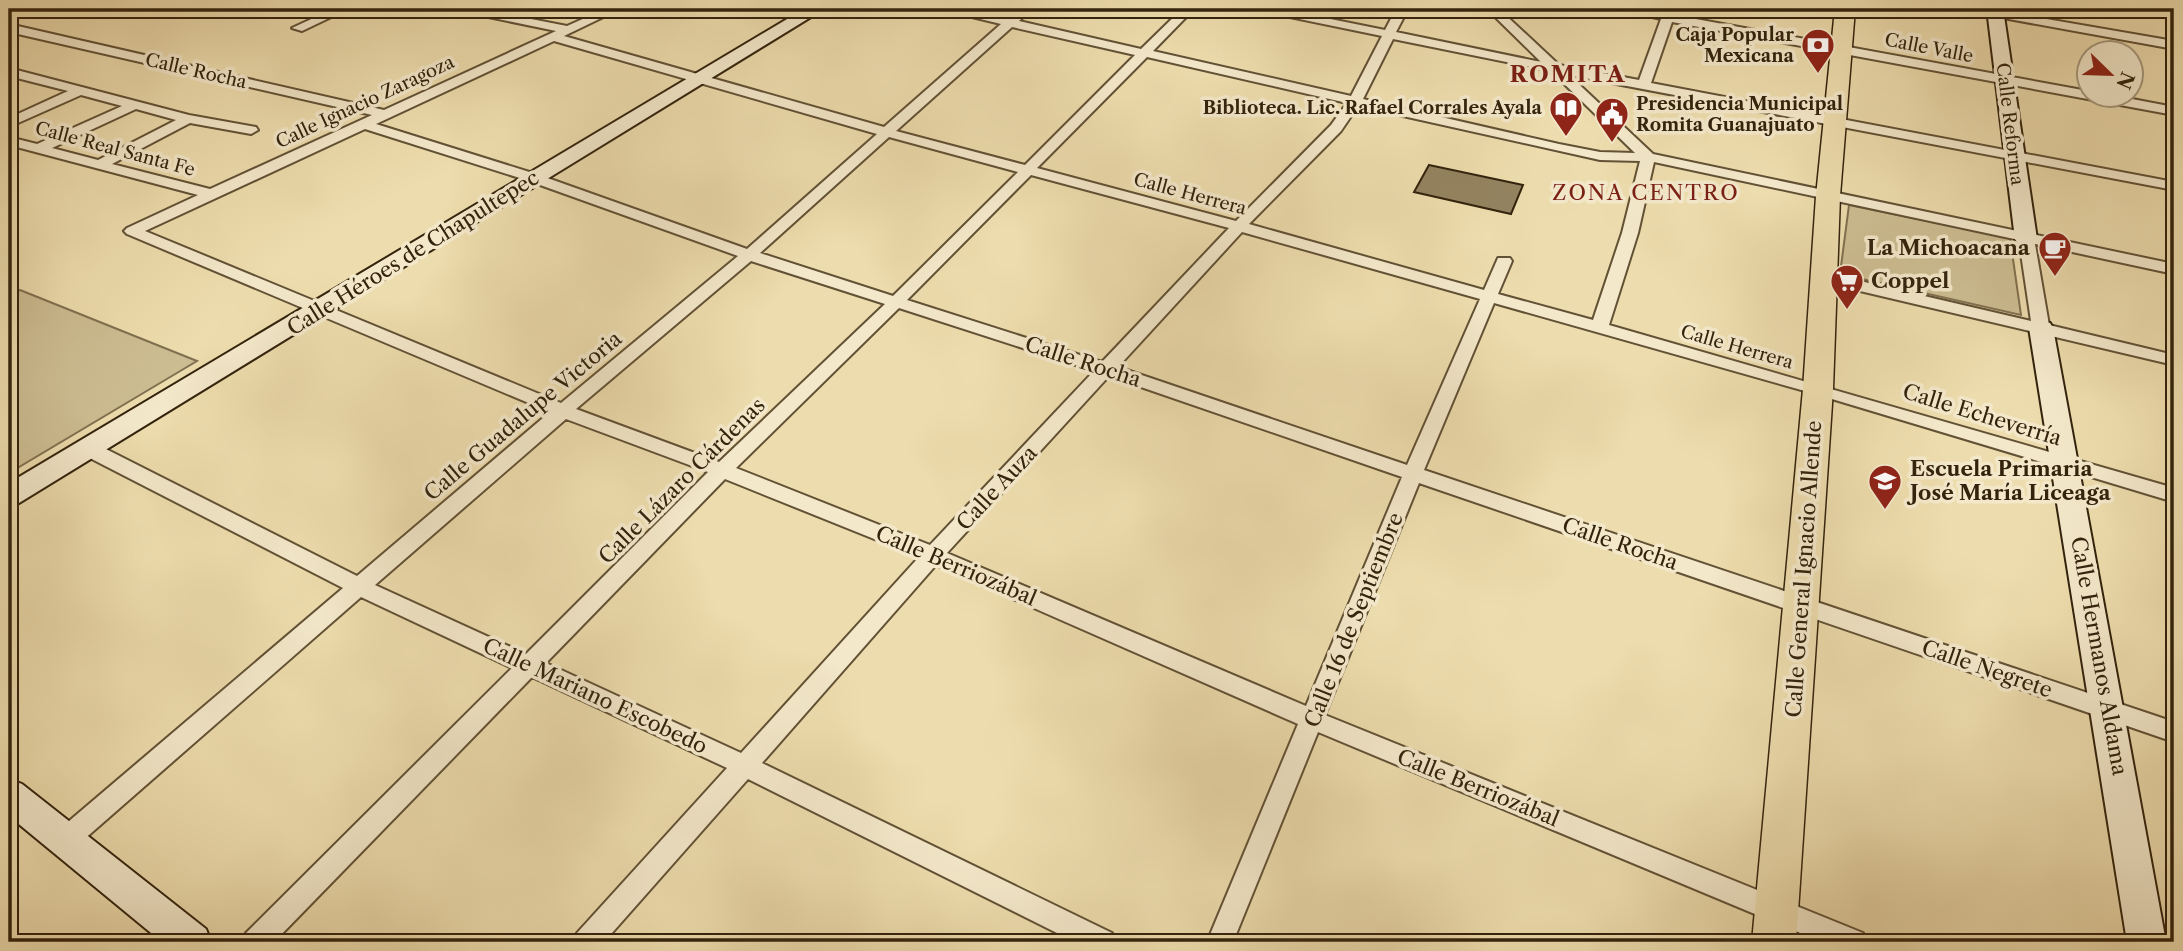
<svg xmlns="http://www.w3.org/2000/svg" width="2183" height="951" font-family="'Libre Caslon Text',serif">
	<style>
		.green { fill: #cdbd92; stroke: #807050; stroke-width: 2 }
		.building { fill: #948360; stroke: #33230d; stroke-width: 2 }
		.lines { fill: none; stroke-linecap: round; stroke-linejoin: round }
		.street-casing { stroke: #625135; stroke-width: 4 }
		.secondary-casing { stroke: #33230d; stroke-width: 4 }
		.primary-casing { stroke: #33230d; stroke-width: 3 }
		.street { fill: #f3e8ca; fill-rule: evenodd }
		.secondary { fill: #f3e8ca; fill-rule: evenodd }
		.primary { fill: #eddcad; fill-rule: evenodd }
		.labels { text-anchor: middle; stroke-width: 7; stroke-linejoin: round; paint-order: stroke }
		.far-poi-label { font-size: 18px; font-weight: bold; fill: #33230d; stroke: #f3e8ca; text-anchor: end }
		.far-street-label { font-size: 18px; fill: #33230d; stroke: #f3e8ca }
		.far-quarter-label { font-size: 21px; letter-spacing: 2px; fill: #7a1f14; stroke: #f3e8ca }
		.poi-label { font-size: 21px; font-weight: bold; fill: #33230d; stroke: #f3e8ca; text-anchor: start }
		.street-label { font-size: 21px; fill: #33230d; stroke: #f3e8ca }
		.far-district-label { font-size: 23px; font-weight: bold; letter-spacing: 2px; fill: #7a1f14; stroke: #f3e8ca }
	</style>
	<rect width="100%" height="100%" fill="#eddcad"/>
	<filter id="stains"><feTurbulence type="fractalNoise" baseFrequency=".00286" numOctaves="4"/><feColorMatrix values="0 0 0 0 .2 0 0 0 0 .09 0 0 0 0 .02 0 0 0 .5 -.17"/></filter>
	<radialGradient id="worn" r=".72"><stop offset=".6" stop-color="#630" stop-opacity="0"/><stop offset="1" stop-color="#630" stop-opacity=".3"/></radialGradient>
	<path class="green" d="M 1849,205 L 2010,238 L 2021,315 L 1840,274 Z
		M 20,290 L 197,361 L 9,473 L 9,295 Z"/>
	<path class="building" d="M 1429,165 L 1523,185 L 1511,214 L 1414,192 Z"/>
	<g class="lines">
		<defs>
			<path id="street" d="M 333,9 L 348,9 L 302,31 L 292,28 Z
				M 458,9 L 480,9 L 567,26 L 605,9 L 620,9 L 564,36 L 884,127 L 1001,24 L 947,11 L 945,9 L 965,9 L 1008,18 L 1018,9 L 1031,9 L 1019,21 L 1141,49 L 1182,9 L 1194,9 L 1153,51 L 1351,96 L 1382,36 L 1265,12 L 1259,9 L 1281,9 L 1385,30 L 1396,9 L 1408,9 L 1396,32 L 1541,62 L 1487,9 L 1499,9 L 1559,65 L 1639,80 L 1661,19 L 1617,9 L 1641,9 L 1663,13 L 1664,9 L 1676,9 L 1674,15 L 2088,91 L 2088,94 L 2106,94 L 2174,107 L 2174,115 L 1672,22 L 1651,83 L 2174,182 L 2174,190 L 1569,75 L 1653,154 L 2174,264 L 2174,274 L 2035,244 L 2049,325 L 2174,355 L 2174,365 L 1826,283 L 1818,278 L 1826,273 L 2031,321 L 2019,240 L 1654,162 L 1638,233 L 1609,325 L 2174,488 L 2174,502 L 1812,393 L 1494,303 L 1424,470 L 2174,722 L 2174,742 L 1419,483 L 1325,715 L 1863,933 L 1866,942 L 1822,942 L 1318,732 L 1233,942 L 1207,942 L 1298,724 L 936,565 L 762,763 L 1112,933 L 1115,942 L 1075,942 L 748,779 L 604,942 L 574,942 L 577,933 L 727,768 L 532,677 L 274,942 L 243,942 L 246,933 L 512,668 L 361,597 L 73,849 L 64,852 L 55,849 L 51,841 L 55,833 L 343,588 L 82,454 L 80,449 L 82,444 L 96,444 L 357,576 L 550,412 L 127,234 L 124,231 L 127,228 L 198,195 L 9,145 L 9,137 L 37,144 L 122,106 L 81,95 L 9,127 L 9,118 L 68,91 L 9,76 L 9,68 L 189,115 L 256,127 L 258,130 L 251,134 L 190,123 L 112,164 L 210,189 L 372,115 L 9,32 L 9,24 L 384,110 L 556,31 L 464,12 ZM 1012,27 L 1135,55 L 1025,165 L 896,131 ZM 1393,39 L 1551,71 L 1635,153 L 1600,152 L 1559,144 L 1363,99 ZM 554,41 L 877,134 L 747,249 L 539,175 L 376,124 ZM 1147,57 L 1347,103 L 1331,125 L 1236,221 L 1037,168 ZM 1358,106 L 1600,160 L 1640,161 L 1622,233 L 1593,320 L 1498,294 L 1512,261 L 1510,258 L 1498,258 L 1484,290 L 1249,224 L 1341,131 ZM 136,109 L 176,120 L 98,160 L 52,148 ZM 365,129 L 529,181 L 738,256 L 561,403 L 145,231 ZM 889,137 L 1018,172 L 893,296 L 760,253 ZM 1031,175 L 1229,228 L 1102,362 L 907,300 ZM 1242,232 L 1480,299 L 1407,465 L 1118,367 ZM 751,261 L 885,304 L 719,462 L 576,409 ZM 899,308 L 1094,371 L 930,545 L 736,468 ZM 1109,376 L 1402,477 L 1306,706 L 947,553 ZM 566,419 L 708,472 L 526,654 L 375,585 ZM 725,479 L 919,557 L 741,753 L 546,663 Z
				M 1964,9 L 1988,9 L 2174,41 L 2174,49 L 1970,12 Z
				M 2163,9 L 2174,9 L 2174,23 L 2170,23 Z"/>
			<path id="secondary" d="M 804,9 L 824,9 L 19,503 L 9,506 L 9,483 Z
				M 1987,9 L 2003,9 L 2037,239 L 2034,244 L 2018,244 L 2015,239 Z
				M 2041,321 L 2050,323 L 2053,328 L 2166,942 L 2127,942 L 2029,328 L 2032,323 Z
				M 9,779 L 22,784 L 206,929 L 211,942 L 162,942 L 9,816 Z"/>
			<path id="primary" d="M 1835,9 L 1855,9 L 1840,196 L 1833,389 L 1796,942 L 1752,942 L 1803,389 L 1816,196 Z"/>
		</defs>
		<use href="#street" class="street-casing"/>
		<use href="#secondary" class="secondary-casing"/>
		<use href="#primary" class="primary-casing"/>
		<use href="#street" class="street"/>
		<use href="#secondary" class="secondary"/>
		<use href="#primary" class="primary"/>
	</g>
	<defs>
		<symbol id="bank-pin" viewBox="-11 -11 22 30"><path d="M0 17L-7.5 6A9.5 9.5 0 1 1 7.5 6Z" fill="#8f2418" stroke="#f3e8ca"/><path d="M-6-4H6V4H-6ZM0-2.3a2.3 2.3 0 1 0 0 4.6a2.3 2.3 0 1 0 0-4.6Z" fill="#fff"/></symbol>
		<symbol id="library-pin" viewBox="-11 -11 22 30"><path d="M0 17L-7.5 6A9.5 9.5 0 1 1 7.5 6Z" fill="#8f2418" stroke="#f3e8ca"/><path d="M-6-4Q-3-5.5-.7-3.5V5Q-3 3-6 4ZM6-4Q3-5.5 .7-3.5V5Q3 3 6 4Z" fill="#fff"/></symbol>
		<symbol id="civic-pin" viewBox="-11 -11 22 30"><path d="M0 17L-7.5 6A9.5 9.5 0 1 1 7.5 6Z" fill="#8f2418" stroke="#f3e8ca"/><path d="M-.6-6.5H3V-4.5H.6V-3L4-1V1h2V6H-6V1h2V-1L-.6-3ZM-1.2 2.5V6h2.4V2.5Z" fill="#fff"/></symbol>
		<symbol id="cafe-pin" viewBox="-11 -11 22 30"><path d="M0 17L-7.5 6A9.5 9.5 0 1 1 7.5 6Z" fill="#8f2418" stroke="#f3e8ca"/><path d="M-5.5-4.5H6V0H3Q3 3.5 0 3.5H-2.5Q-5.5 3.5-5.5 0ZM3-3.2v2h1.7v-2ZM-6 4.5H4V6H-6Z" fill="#fff"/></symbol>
		<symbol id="supermarket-pin" viewBox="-11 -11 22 30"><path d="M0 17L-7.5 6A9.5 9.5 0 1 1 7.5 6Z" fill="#8f2418" stroke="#f3e8ca"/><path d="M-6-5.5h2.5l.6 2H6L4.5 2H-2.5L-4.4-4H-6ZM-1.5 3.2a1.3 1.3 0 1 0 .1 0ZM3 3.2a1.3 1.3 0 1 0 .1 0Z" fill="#fff"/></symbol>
		<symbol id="school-pin" viewBox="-11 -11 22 30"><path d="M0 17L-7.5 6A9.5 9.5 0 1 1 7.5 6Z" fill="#8f2418" stroke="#f3e8ca"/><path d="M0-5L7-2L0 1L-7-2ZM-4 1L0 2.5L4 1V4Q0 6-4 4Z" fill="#fff"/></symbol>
	</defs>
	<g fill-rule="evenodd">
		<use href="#bank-pin" x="1799" y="26" width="38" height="52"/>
		<use href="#library-pin" x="1547" y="89" width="38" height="52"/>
		<use href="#civic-pin" x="1593" y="95" width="38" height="52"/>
		<use href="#cafe-pin" x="2036" y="229" width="38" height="52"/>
		<use href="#supermarket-pin" x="1828" y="262" width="38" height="52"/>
		<use href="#school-pin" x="1866" y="462" width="38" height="52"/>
	</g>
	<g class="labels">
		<g class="far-poi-label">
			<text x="1794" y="41">Caja Popular<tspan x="1794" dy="21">Mexicana</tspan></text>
			<text x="1636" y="110" text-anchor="start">Presidencia Municipal<tspan x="1636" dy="21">Romita Guanajuato</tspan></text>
			<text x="1542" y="114">Biblioteca. Lic. Rafael Corrales Ayala</text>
		</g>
		<g class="far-street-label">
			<text transform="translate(1929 48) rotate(11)" y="6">Calle Valle</text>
			<text transform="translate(196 71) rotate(13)" y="6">Calle Rocha</text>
			<text transform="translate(365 102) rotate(-25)" y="6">Calle Ignacio Zaragoza</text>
			<text transform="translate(2010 124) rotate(83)" y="6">Calle Reforma</text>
			<text transform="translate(115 149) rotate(15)" y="6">Calle Real Santa Fe</text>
			<text transform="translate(1190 194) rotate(15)" y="6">Calle Herrera</text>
			<text transform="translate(1737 347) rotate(16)" y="6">Calle Herrera</text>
		</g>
		<g class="far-quarter-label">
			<text x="1646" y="200">ZONA CENTRO</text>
		</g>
		<g class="poi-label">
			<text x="2030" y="255" text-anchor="end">La Michoacana</text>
			<text x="1871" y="288">Coppel</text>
			<text x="1910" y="476">Escuela Primaria<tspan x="1910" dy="24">José María Liceaga</tspan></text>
		</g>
		<g class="street-label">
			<text transform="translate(413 253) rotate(-32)" y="7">Calle Héroes de Chapultepec</text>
			<text transform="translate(1083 362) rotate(18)" y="7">Calle Rocha</text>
			<text transform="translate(1982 415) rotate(17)" y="7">Calle Echeverría</text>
			<text transform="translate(523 416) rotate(-40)" y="7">Calle Guadalupe Victoria</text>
			<text transform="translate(682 481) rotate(-45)" y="7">Calle Lázaro Cárdenas</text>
			<text transform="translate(997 488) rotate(-47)" y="7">Calle Auza</text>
			<text transform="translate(1620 544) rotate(19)" y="7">Calle Rocha</text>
			<text transform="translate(956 566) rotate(23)" y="7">Calle Berriozábal</text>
			<text transform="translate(1804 569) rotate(-86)" y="7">Calle General Ignacio Allende</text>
			<text transform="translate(1354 620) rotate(-68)" y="7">Calle 16 de Septiembre</text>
			<text transform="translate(2099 656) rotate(80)" y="7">Calle Hermanos Aldama</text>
			<text transform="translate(1987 669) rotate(19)" y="7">Calle Negrete</text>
			<text transform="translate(595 696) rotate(25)" y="7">Calle Mariano Escobedo</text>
			<text transform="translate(1478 788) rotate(22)" y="7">Calle Berriozábal</text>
		</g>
		<g class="far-district-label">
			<text x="1568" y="82">ROMITA</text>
		</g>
	</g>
	<rect width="2183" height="951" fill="none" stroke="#eddcad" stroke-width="35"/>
	<rect x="10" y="10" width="2162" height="930" fill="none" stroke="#33230d" stroke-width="3.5"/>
	<rect x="18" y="18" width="2148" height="916" fill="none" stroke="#33230d" stroke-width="2"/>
	<g transform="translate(2110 74) rotate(113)"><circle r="33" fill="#f3e8ca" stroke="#a6997e" stroke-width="2"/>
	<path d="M0-5L12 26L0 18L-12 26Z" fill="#8f2418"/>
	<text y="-10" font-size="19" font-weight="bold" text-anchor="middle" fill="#33230d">N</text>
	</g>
	<rect width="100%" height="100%" filter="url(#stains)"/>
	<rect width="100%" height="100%" fill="url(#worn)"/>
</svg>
